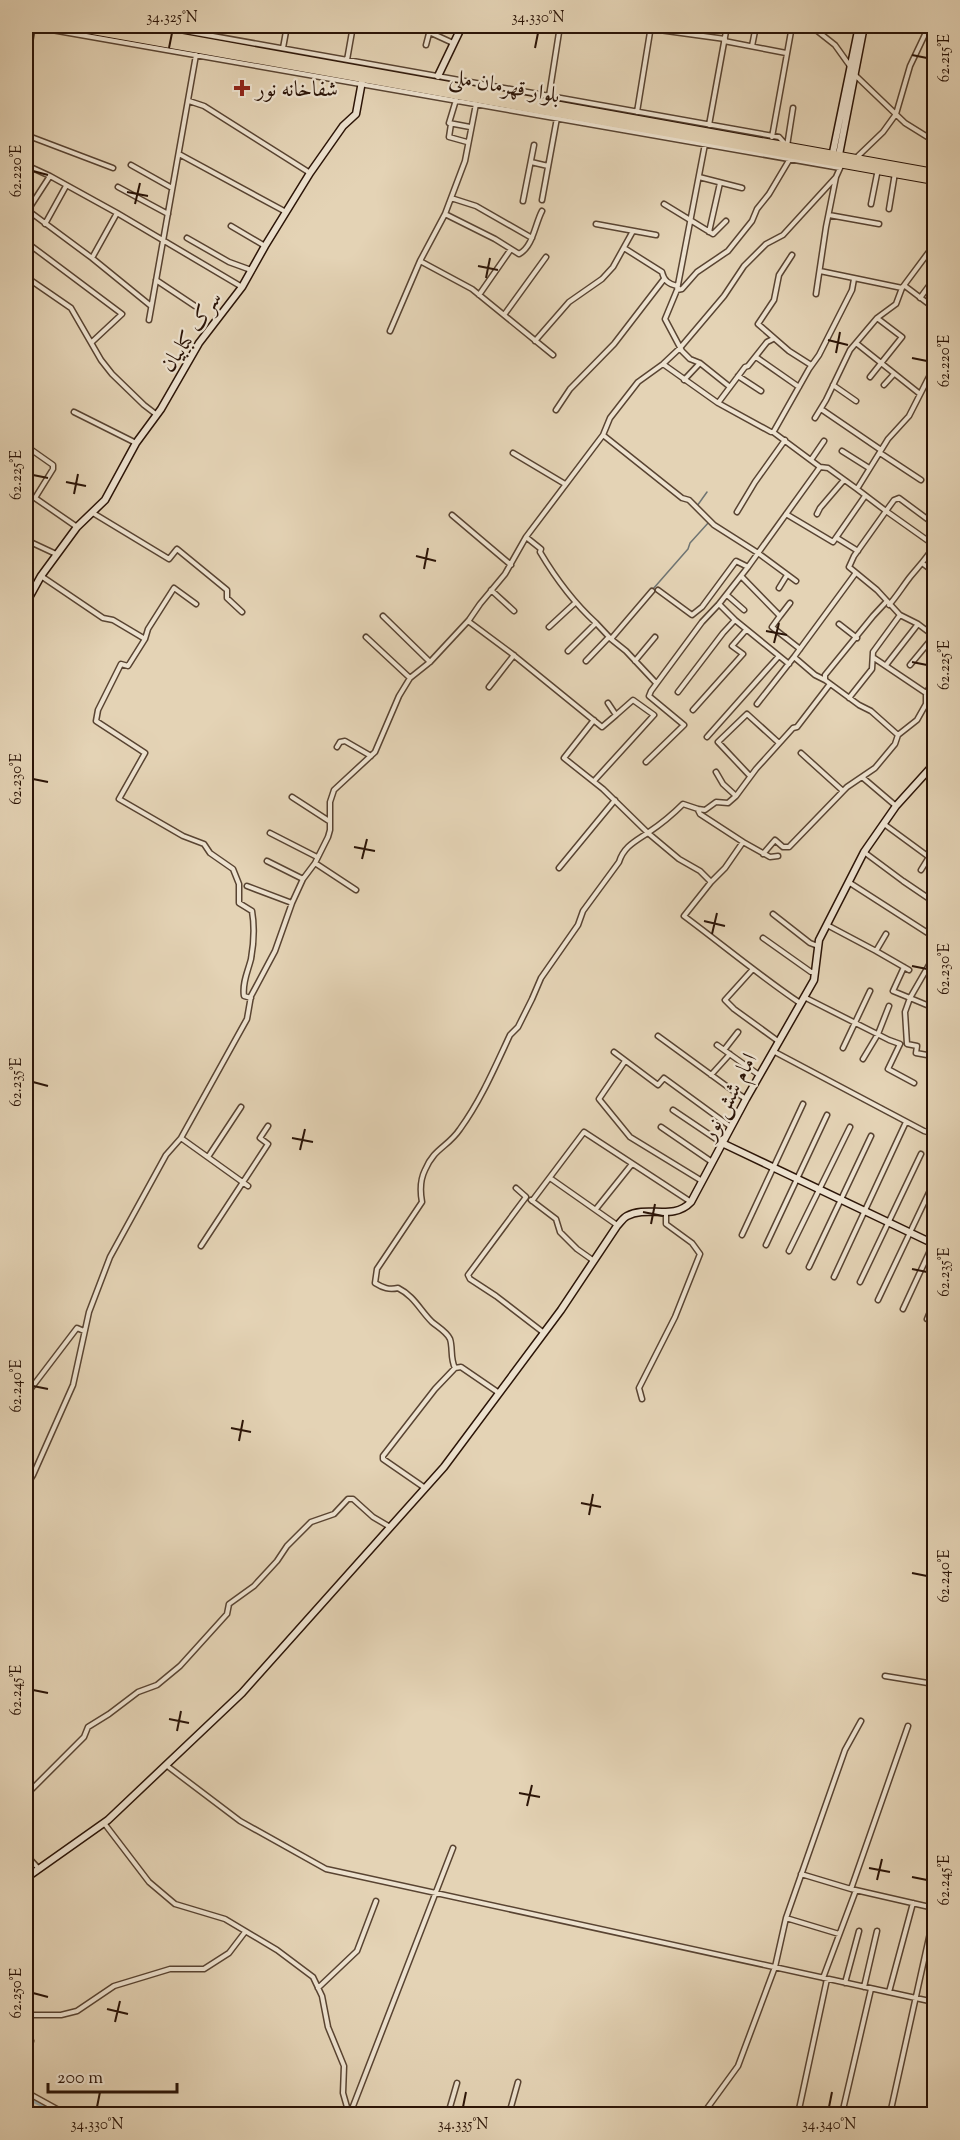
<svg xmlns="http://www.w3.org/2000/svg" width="960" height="2140" font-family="'Sorts Mill Goudy',Amiri,serif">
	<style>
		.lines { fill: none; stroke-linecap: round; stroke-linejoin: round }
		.stream { stroke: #6f7472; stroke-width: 1.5 }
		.canal { stroke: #9db4ba; stroke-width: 4.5 }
		.street-casing { stroke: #594432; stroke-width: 7 }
		.secondary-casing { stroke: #2b1407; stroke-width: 9 }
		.highway-casing { stroke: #2b1407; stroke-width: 10 }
		.street { stroke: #ede2cf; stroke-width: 4 }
		.secondary { stroke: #ede2cf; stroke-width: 6 }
		.highway { stroke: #e4d3b5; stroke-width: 8 }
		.ticks { fill: none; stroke: #2b1407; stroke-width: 2 }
		.poi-dot { fill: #8f2418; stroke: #ede2cf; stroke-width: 2 }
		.labels { text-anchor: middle; stroke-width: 4.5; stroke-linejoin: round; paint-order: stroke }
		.street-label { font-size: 22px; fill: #2b1407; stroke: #ede2cf }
		.poi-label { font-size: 22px; fill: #2b1407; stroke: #ede2cf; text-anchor: start }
		.neatline { fill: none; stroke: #2b1407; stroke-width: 2 }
		.ticks-label { font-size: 15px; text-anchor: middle; fill: #2b1407 }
	</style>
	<rect width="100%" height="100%" fill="#e4d3b5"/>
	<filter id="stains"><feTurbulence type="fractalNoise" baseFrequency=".00333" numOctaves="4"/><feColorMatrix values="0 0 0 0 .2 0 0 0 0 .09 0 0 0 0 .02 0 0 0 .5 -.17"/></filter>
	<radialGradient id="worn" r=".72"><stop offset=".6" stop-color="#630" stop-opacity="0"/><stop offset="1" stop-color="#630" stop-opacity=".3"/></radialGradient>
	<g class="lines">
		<path class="stream" d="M 697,506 L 707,492
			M 653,589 L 688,549 L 690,543 L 709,522"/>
		<path class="canal" d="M 26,2097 L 61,2114"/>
		<defs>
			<path id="street" d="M 29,26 L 840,168
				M 157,26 L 779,137 L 786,145
				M 507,26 L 511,28
				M 811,26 L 835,45 L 850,66
				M 652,29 L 725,39
				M 429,32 L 453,43
				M 724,41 L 786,53
				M 426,45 L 431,26
				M 752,46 L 756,26
				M 283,48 L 287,26
				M 347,60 L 353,26
				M 26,65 L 33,26
				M 855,75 L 905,123 L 934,141
				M 549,96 L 560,26
				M 456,100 L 449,123 L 470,127
				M 189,101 L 204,106 L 310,173
				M 637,112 L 651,26
				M 451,124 L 449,137 L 467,142
				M 709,125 L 727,26
				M 26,135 L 113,168
				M 772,137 L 792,26
				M 705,144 L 677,290 L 665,319 L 682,351 L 690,359 L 700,363 L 730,387
				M 787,146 L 793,108
				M 179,154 L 286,212
				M 856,158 L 883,132 L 896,114 L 910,66 L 929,26
				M 531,162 L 548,166
				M 26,165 L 50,176 L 117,213 L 242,287
				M 131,165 L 172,188
				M 699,177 L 742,188
				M 118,187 L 168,214
				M 451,198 L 476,206 L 532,238
				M 542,200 L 557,118
				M 523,201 L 534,145
				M 664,204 L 713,234 L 726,221
				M 871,204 L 878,169
				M 26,209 L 92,258 L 151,306
				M 889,209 L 895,173
				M 28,210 L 50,176
				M 445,214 L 495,239 L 519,254 C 533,247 535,224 542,211
				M 829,215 L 879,224
				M 45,224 L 66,186
				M 596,224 L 656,235
				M 231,226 L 265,246
				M 709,232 L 720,183
				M 187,238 L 229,262 L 251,270
				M 26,242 L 122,314 L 92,342
				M 624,248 L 662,272 C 664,281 669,284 677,286
				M 792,255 L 779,275 L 774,300 L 758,324 L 789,351 L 811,365
				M 92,258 L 117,213
				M 420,261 L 472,289 L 553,355
				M 26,277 L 71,308 L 101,360 L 112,374 L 144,405 L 157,415
				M 156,280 L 195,306
				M 905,286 L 934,308
				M 902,288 L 934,245
				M 26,290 L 32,282
				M 677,290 L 682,289 L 697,272 L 728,251 L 752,221 L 757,209 L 769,194 L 791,157
				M 816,294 L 826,227 L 836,177 L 841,166
				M 479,295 L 511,249
				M 920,298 L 934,279
				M 504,315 L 546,257
				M 149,320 L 196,55
				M 390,331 L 420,261 L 445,214 L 465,161 L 476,104
				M 535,341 L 569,302 L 602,279 L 613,267 L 633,231
				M 856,343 L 920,394
				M 756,357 L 799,387
				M 663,364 L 718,403 L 771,432 L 773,432 L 820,467 L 828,468 L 857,489
				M 934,367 L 909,416 L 888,439 L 857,489 L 886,511 L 854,556 L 849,567 L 877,590 L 900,615 L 918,624 L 934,636
				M 738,376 L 761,391
				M 870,377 L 902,337 L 877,318
				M 684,380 L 700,363
				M 833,385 L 856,401
				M 884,385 L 894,374
				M 718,403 L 745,367 L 748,366 L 767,342 L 773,339
				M 821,409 L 881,450
				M 556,410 L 570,389 L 614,344 L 664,279
				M 74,412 L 136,443
				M 815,418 L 826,400 L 850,350 L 877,318 L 896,304 L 902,288 L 820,271
				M 774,431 L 809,369 L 819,355 L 852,290 L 854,279
				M 603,435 L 682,498 L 689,500 L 714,525 L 758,553 L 796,581
				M 26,446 L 53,465 L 53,469 L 35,498 L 77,527
				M 842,451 L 869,468
				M 513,453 L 565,484
				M 880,453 L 921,480
				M 811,460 L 824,441
				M 737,512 L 755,482 L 785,440
				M 93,513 L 169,559 L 177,549 L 227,590 L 227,598 L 242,612
				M 786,514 L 833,542 L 865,496
				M 817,514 L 820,508 L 844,480
				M 452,515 L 511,565
				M 934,524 L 899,498 L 894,500 L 886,511 L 934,545
				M 526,537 L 541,549 L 540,552 C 556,579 573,602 596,623 L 568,651
				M 837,538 L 858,551
				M 26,540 L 56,554
				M 922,563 L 934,572
				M 41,576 L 103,618 L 113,620 L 145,639 L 148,629 L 174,588 L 196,604
				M 741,576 L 780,616 L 772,627 L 800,649
				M 779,588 L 787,575
				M 491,590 L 514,611
				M 658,590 L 692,615 L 702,607 L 736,561 L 748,567
				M 727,595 L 744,610
				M 886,602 L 873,616 L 825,675 L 825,680 L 859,705 L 871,711 L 898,735
				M 719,604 L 735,620 L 789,664
				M 889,605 C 897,596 903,586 910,577 C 919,566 927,558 934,546
				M 383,616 L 430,662
				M 780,616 L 790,603
				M 468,621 L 511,653 L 602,727 L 616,715
				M 596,623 L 611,639 L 652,591
				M 839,624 L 857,638
				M 549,627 L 575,603
				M 366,637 L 410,678
				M 145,639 L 128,666 L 121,664 L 98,710 L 96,721 L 145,753 L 119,799 L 183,836 L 204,844 L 210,853 L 233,869 L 239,884 L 239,903 L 252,911 C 255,928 254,942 251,959 C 248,971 242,983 244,996 L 251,998
				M 611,639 L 626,651 L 656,683
				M 794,657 L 815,675 L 825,680
				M 874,658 L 926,693
				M 586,661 L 609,637
				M 635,661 L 655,637
				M 886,665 L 918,624
				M 910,665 L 934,636
				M 489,687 L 514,655
				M 678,692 L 723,633 L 735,620
				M 849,698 L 872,669 L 873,652 L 900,615
				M 757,704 L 794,657 L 855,574
				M 693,710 L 743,654 L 732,646 L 746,630
				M 594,720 L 564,758 L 603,789 L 648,833 L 679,859 L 700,871 L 711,882
				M 707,737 L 779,656
				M 337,747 L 340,742 L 345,741 L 371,756
				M 801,753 L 843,791
				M 646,762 L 684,725 L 649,696 L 651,691 L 702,622 L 719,604 L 748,567 L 820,467
				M 716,772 L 723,784 L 736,796
				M 750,776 L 718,742 L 747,714 L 779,743
				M 862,777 L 896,806
				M 594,781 L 654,715 L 633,700 L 616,715 L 608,703
				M 292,797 L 329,821
				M 930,803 L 934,805
				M 698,810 L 700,814 L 743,842
				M 884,824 L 929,857 L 921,870
				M 270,833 L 317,857
				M 934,851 L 929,857 L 934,861
				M 864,852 L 903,881 L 934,902
				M 763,854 L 775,840 L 783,847 L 789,847 L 847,787 L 875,768 L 895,744 L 898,735 L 917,720 L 926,704 L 926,693 L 934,681
				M 778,856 L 770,857 L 743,842 L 725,868 L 711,882 L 684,916 C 723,945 760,976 800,1003
				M 267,861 L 303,879
				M 315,863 L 356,890
				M 559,868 L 615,800
				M 850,883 L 934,937
				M 247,886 L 292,903
				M 773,914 L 810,943 L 818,946
				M 827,925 L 876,951 L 886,934
				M 763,938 L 811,972 L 815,972
				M 876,951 L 909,970
				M 904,967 L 893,991 L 910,998 L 929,965 L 934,959
				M 753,969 L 725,1000 L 734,1009 L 778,1041
				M 804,997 L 889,1040 L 900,1044 L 888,1069 L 914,1083
				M 934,1008 L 910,998 L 905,1012 L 907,1044 L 917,1046 L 916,1053 L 927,1055 L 932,1050 L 934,1042
				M 658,1036 L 732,1090 L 746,1099
				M 717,1045 L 759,1075
				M 843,1048 L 870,991
				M 724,1050 L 738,1032
				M 773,1051 L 924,1131 L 934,1134
				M 614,1052 L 658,1085 L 664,1078 L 731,1127
				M 863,1059 L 878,1034 L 889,1006
				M 625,1061 L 599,1099 L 630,1137 L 702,1181
				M 711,1075 L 730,1054
				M 673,1110 L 722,1143
				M 661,1127 L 712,1162
				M 181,1138 L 248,1186
				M 208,1157 L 241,1107
				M 550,1178 L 617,1225
				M 516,1188 L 525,1196
				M 525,1196 L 526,1197 L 468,1275 L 470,1279 L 496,1296 L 544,1333
				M 531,1200 L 556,1219 L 560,1232 L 577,1249 L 594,1261
				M 532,1201 L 584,1132 L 691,1202
				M 596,1209 L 632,1164
				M 742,1235 L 803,1104
				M 766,1245 L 827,1115
				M 201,1246 L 268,1144 L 260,1138 L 268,1126
				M 789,1251 L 850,1127
				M 809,1267 L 871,1136
				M 834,1277 L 906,1122
				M 860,1282 L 921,1154
				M 878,1300 L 934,1182
				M 903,1309 L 934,1242
				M 927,1319 L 934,1302
				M 499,1393 L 461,1367 L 455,1368 C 450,1358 453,1348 450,1339 C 447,1332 438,1327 432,1322 C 420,1310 414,1296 398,1288 C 389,1290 383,1288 375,1283 L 377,1269 L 422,1202 C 420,1191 420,1180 425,1170 C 434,1148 448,1147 460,1129 C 481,1100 495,1067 510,1035 L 518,1027 L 532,999 L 541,978 L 578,925 L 583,911 L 619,862 C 624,846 636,841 649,832 C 661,824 673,814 683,804 L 698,809 L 705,810 L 716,802 L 728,803 L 736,796 L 756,769 L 793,728 L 797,727 L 830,684
				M 26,1395 L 77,1328 L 84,1331
				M 642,1399 L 639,1388 L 675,1317 L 700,1254 L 692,1243 L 666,1224 L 666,1213
				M 26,1486 L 33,1475 L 73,1385 L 89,1312 L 110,1257 L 166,1155 L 181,1138 L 247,1019 L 251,996 L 275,951 L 292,903 L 303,879 L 315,863 L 328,837 L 330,830 L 330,802 L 334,790 L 375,752 L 399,696 L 410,678 L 430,662 L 469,620 L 480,604 L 505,574 L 526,537 L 603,435 L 610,418 L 638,382 L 663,364 L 680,348 L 724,296 L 744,266 L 766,244 L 783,235 L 836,177
				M 425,1488 L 383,1459 L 383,1456 L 435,1389 L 455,1368
				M 885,1676 L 934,1684
				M 166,1765 L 240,1821 L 326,1869 L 934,2002
				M 26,1795 L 84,1737 L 88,1727 L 109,1714 L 138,1692 L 157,1685 L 180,1666 L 227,1614 L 229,1604 L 254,1586 L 277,1561 L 287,1546 L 311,1522 L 334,1514 L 348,1499 L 353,1499 L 373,1517 L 390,1527
				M 104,1823 L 149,1882 L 175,1904 L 225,1919 L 277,1950 L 313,1977 L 322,1996 L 328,2027 L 344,2066 L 343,2093 L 349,2114
				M 26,1855 L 39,1869
				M 801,1874 L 851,1889 L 934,1908
				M 851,1889 L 908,1726
				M 786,1918 L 839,1934
				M 823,1978 L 856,1890
				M 845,1983 L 859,1931
				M 864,1987 L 877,1931
				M 318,1988 L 357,1951 L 376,1901
				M 889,1992 L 913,1903
				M 26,2015 L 61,2015 L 77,2011 L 114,1986 L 170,1969 L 204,1969 L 229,1953 L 245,1932
				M 26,2058 L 31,2041
				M 26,2092 L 66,2114
				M 26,2105 L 41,2114
				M 350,2114 L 453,1848
				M 448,2114 L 457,2083
				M 509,2114 L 518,2082
				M 703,2114 L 738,2066 L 775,1967 L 786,1918 L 845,1750 L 861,1721
				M 798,2114 L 827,1979
				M 842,2114 L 871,1989
				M 890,2114 L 934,1915"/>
			<path id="secondary" d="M 438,76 L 462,26
				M 832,157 L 859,26
				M 838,160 L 864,26
				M 26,603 L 41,576 L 77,527 L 105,500 L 136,443 L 161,409 L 199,343 L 242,287 L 265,246 L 310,173 L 343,126 L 356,114 L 363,76
				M 722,1143 L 934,1244
				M 26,1878 L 108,1820 L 242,1693 L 444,1467 L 561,1310 L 617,1226 C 620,1223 623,1218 627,1216 C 648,1205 673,1221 691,1202 L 746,1099 L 814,980 L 819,940 L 864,852 L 896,806 L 934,764"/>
			<path id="highway" d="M 70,26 L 934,180
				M 115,26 L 934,173"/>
		</defs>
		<use href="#street" class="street-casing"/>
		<use href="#secondary" class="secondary-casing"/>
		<use href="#highway" class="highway-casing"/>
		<use href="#street" class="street"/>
		<use href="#secondary" class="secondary"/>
		<use href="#highway" class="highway"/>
	</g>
	<path class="ticks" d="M 169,48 L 172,33M 535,48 L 538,33M 912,55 L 927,58M 33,171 L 48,175M 127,192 L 148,196M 135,204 L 140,183M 478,266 L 498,270M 486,278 L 490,258M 828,340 L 848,345M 836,353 L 840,332M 912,358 L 927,361M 33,475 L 48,478M 66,482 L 86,486M 74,494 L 78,474M 416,556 L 436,561M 424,569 L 428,548M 766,631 L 787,635M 774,643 L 779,623M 912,662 L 927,665M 33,779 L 48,782M 354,847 L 375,851M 362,859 L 367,839M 704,921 L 725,926M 712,934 L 717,913M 912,966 L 927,969M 33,1082 L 48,1086M 292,1138 L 313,1142M 300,1150 L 305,1129M 643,1212 L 663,1216M 651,1224 L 655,1204M 912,1269 L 927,1272M 33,1386 L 48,1389M 231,1428 L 251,1432M 239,1441 L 243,1420M 581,1503 L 601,1507M 589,1515 L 593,1494M 912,1573 L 927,1576M 33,1690 L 48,1693M 169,1719 L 189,1723M 177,1731 L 181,1711M 519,1793 L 540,1797M 527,1806 L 532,1785M 869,1868 L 890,1872M 912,1877 L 927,1880M 877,1880 L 882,1859M 33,1993 L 48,1997M 107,2009 L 128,2014M 115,2022 L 120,2001M 97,2107 L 100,2092M 463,2107 L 466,2092M 829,2107 L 832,2092"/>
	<path class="poi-dot" d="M239 79h6v6h6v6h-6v6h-6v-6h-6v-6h6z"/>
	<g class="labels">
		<g class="street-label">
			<text transform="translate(505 85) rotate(10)" y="8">بلوار قهرمان ملی</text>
			<text transform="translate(190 331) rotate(-56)" y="8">سرک کبابیان</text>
			<text transform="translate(728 1096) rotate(-62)" y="8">امام شش نور</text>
		</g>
		<g class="poi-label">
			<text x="256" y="96">شفاخانه نور</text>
		</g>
	</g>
	<rect width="960" height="2140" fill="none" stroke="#e4d3b5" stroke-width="66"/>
	<path d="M48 2083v9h129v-9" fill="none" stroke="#2b1407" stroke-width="3"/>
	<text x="57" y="2083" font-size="18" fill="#2b1407" stroke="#ede2cf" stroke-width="4.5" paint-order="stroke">200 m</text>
	<rect x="33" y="33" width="894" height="2074" class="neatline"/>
	<g class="ticks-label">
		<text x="172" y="22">34.325°N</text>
		<text x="538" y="22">34.330°N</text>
		<text transform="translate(944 58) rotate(-90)" y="5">62.215°E</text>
		<text transform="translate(16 171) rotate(-90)" y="5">62.220°E</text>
		<text transform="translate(944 361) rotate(-90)" y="5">62.220°E</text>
		<text transform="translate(16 475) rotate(-90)" y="5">62.225°E</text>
		<text transform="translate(944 665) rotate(-90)" y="5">62.225°E</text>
		<text transform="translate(16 779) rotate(-90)" y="5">62.230°E</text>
		<text transform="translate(944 969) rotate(-90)" y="5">62.230°E</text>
		<text transform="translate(16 1082) rotate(-90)" y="5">62.235°E</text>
		<text transform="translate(944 1272) rotate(-90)" y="5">62.235°E</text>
		<text transform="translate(16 1386) rotate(-90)" y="5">62.240°E</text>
		<text transform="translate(944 1576) rotate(-90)" y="5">62.240°E</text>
		<text transform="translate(16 1690) rotate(-90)" y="5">62.245°E</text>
		<text transform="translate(944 1880) rotate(-90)" y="5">62.245°E</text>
		<text transform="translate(16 1993) rotate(-90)" y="5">62.250°E</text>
		<text x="97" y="2129">34.330°N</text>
		<text x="463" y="2129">34.335°N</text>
		<text x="829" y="2129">34.340°N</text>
	</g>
	<rect width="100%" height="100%" filter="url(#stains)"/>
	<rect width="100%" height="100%" fill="url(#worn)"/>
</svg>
